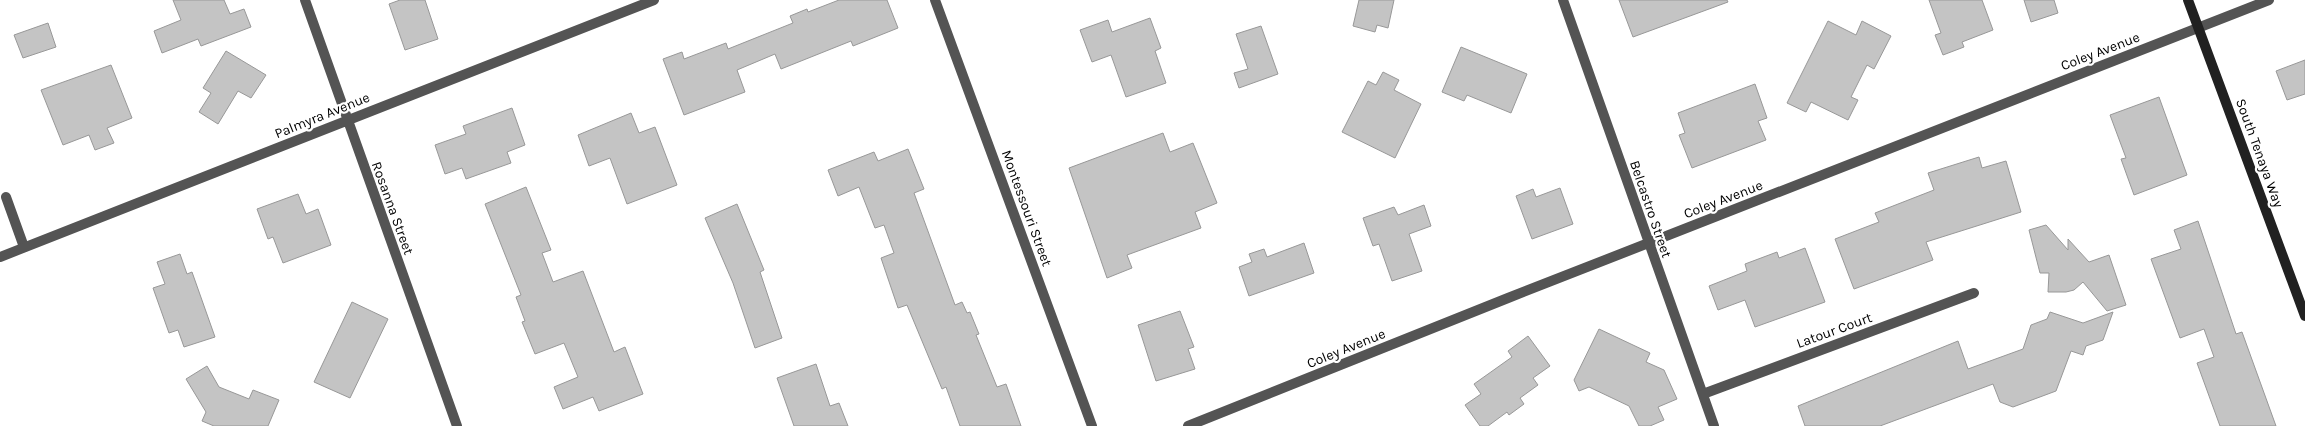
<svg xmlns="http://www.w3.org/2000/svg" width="2305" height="426" font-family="Karla,sans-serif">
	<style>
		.building { fill: #c4c4c4; stroke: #989898 }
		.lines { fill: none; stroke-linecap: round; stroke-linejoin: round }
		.lane { stroke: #545454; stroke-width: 10 }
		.street { stroke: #545454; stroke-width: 10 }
		.secondary { stroke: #212121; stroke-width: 10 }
		.labels { text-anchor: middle; stroke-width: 4.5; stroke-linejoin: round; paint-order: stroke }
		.street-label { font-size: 14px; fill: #000; stroke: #fff }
	</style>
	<rect width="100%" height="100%" fill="#fff"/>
	<path class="building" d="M 173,0 L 224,0 L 230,14 L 244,9 L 251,27 L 201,46 L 198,39 L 162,53 L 154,31 L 181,20 Z
		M 400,0 L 425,0 L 438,39 L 405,50 L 389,4 Z
		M 839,0 L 887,0 L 898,28 L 853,46 L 851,41 L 781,69 L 775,54 L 737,70 L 745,92 L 684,115 L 663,59 L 682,52 L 684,59 L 726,43 L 728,49 L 793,23 L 790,16 L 807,9 L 808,12 Z
		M 1359,0 L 1394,0 L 1388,28 L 1377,25 L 1375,32 L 1353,26 Z
		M 1619,0 L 1727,0 L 1728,2 L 1633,37 Z
		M 1929,0 L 1982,0 L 1993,30 L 1962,42 L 1964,47 L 1943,55 L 1935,35 L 1941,33 Z
		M 2024,0 L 2054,0 L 2058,13 L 2031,22 Z
		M 1150,18 L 1161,48 L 1155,51 L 1166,83 L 1126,97 L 1111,55 L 1092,62 L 1080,30 L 1108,20 L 1112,32 Z
		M 1828,21 L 1856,35 L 1862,21 L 1891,36 L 1874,69 L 1867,65 L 1851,97 L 1858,100 L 1848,120 L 1811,102 L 1806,112 L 1787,103 Z
		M 48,23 L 56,47 L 23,58 L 14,35 Z
		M 1261,26 L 1278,74 L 1239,88 L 1234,73 L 1248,69 L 1236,34 Z
		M 1461,47 L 1527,74 L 1511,113 L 1467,95 L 1464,101 L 1442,92 Z
		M 226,51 L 266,75 L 251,98 L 238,91 L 218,124 L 199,112 L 211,93 L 203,88 Z
		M 2305,60 L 2305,94 L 2287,100 L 2276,71 Z
		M 111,65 L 132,118 L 107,128 L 114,143 L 95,150 L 89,135 L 63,145 L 41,90 Z
		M 1383,72 L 1399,80 L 1394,90 L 1421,104 L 1395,158 L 1342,132 L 1368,81 L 1376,85 Z
		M 1755,84 L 1767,118 L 1758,121 L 1766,140 L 1692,168 L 1679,135 L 1685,133 L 1678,113 Z
		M 2159,97 L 2187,175 L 2134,195 L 2121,159 L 2126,158 L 2110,115 Z
		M 512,108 L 525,145 L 507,152 L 511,163 L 466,179 L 462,168 L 445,174 L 435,145 L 466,134 L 463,126 Z
		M 631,113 L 639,133 L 655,127 L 677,185 L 627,204 L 610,158 L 589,166 L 578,135 Z
		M 1163,133 L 1170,152 L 1193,143 L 1217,203 L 1195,212 L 1201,228 L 1127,255 L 1132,268 L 1107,278 L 1069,168 Z
		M 908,149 L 924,189 L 914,193 L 955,305 L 962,302 L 967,313 L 970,312 L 979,334 L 976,335 L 997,387 L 1006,384 L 1021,426 L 960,426 L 946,387 L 942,389 L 907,305 L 898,308 L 881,258 L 894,253 L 884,225 L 875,228 L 859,187 L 838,196 L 828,170 L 874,152 L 878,161 Z
		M 1979,157 L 1982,168 L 2006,161 L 2021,212 L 1926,242 L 1933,260 L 1854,289 L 1835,239 L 1879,222 L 1875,213 L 1934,190 L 1928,173 Z
		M 526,187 L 551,250 L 542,253 L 553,282 L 583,271 L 614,352 L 625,347 L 643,394 L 599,411 L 593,397 L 563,409 L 554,387 L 578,377 L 564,343 L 535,354 L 522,322 L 525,321 L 516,297 L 521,295 L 485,204 Z
		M 1560,188 L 1573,224 L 1532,239 L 1516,196 L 1533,189 L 1536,197 Z
		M 298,194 L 306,214 L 318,209 L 331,245 L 283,263 L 273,237 L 268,239 L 257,209 Z
		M 737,204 L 764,270 L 760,272 L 782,338 L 755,348 L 733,283 L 705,218 Z
		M 1424,205 L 1431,226 L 1409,234 L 1422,271 L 1392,281 L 1379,244 L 1373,246 L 1363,218 L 1394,207 L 1398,215 Z
		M 2198,221 L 2236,334 L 2242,332 L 2276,426 L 2220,426 L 2197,363 L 2214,357 L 2204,329 L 2180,338 L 2151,259 L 2181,249 L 2174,230 Z
		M 2046,225 L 2068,250 L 2068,239 L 2089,262 L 2109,255 L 2126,305 L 2107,311 L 2083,282 L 2074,290 L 2066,292 L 2048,292 L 2049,273 L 2040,273 L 2029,230 Z
		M 1304,243 L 1314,273 L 1249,296 L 1239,267 L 1252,262 L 1249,254 L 1264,249 L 1267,257 Z
		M 1805,248 L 1825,302 L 1755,327 L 1745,300 L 1718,310 L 1709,286 L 1747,271 L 1745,264 L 1777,252 L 1779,258 Z
		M 180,254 L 187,274 L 192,272 L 215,337 L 184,347 L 178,330 L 169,333 L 153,288 L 165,284 L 157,262 Z
		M 352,302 L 388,319 L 350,398 L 314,382 Z
		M 1180,311 L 1194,347 L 1188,349 L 1195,369 L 1156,381 L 1138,325 Z
		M 2050,312 L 2083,323 L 2113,312 L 2103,340 L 2086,346 L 2083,355 L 2071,351 L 2056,391 L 2013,407 L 2000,402 L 1993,384 L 1880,426 L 1805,426 L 1798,406 L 1958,341 L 1968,369 L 2023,349 L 2031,325 L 2047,319 Z
		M 1599,329 L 1650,353 L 1646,362 L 1664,370 L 1677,399 L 1658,407 L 1664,420 L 1650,426 L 1639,426 L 1629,406 L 1589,387 L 1579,391 L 1574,380 Z
		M 1528,336 L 1550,366 L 1533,378 L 1538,385 L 1520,398 L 1524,404 L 1509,415 L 1507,412 L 1488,426 L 1480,426 L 1465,405 L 1481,394 L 1474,384 L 1512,357 L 1508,351 Z
		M 816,364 L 830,406 L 839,403 L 848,426 L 794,426 L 777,378 Z
		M 207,366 L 219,387 L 249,399 L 253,390 L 279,400 L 268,426 L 214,426 L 202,421 L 206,412 L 186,379 Z"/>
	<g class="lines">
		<path class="lane" d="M 6,197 L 24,247"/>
		<path class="street" d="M 305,0 L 457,426
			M 935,0 L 1092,426
			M 1563,0 L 1714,426
			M 0,257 L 654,0
			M 1703,394 L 1974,293
			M 1188,426 L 1508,298 L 2269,0"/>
		<path class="secondary" d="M 2188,0 L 2305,316"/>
	</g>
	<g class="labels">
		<g class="street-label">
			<text transform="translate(2100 51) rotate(-21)" y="5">Coley Avenue</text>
			<text transform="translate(322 115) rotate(-22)" y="5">Palmyra Avenue</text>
			<text transform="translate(2260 153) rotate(70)" y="5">South Tenaya Way</text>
			<text transform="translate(1723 199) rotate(-21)" y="5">Coley Avenue</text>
			<text transform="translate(393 208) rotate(70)" y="5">Rosanna Street</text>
			<text transform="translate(1027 208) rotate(70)" y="5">Montessouri Street</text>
			<text transform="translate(1651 209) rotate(71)" y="5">Belcastro Street</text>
			<text transform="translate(1834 330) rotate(-20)" y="5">Latour Court</text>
			<text transform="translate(1346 348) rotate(-22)" y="5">Coley Avenue</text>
		</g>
	</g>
</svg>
